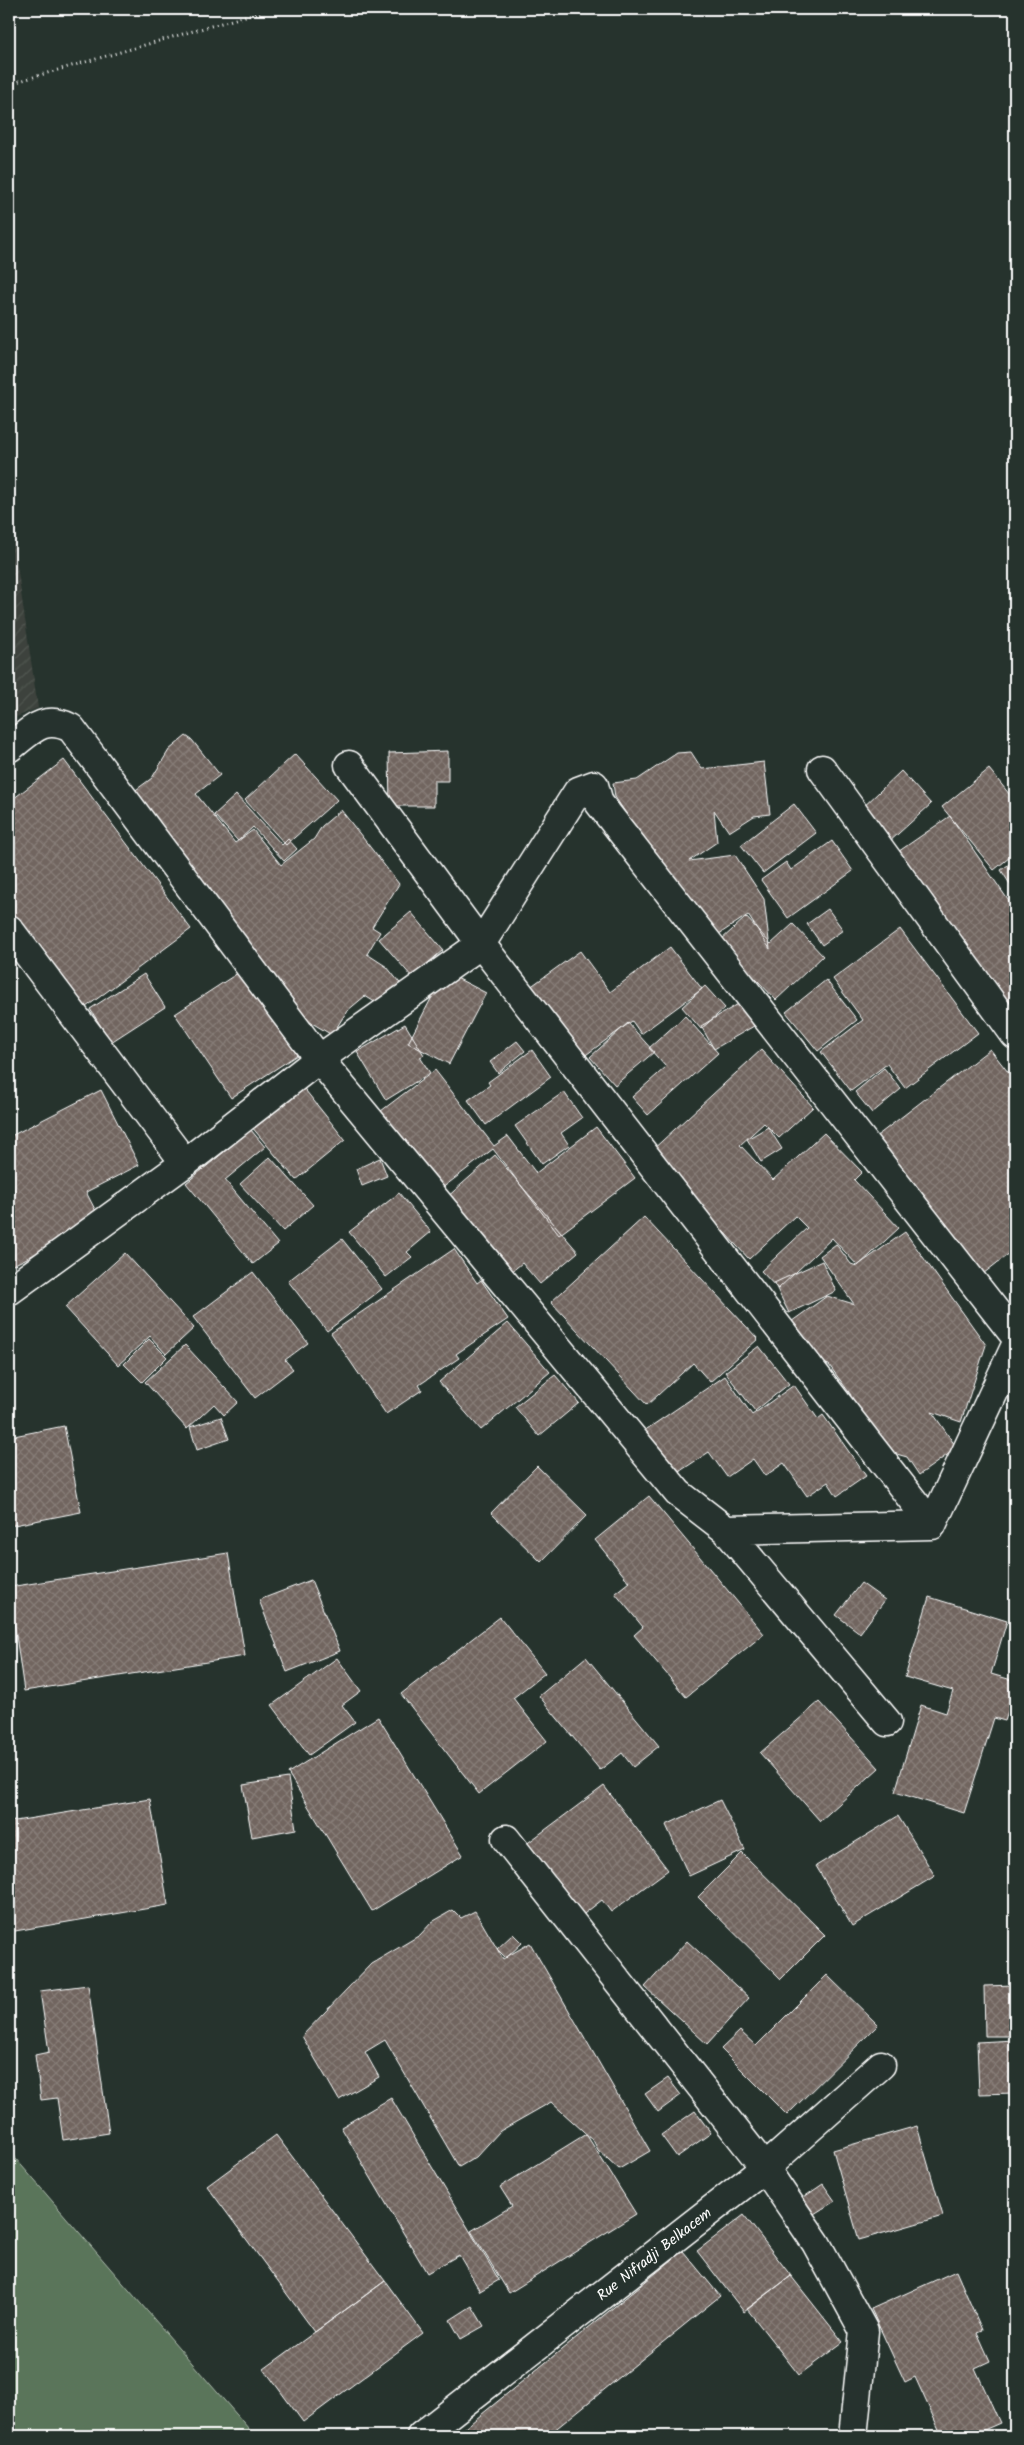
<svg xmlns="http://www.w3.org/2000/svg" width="1024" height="2445" font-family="Kalam,sans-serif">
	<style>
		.industrial { fill: url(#industrial-furrows) }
		.garden { fill: #5a745a; stroke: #acbaac }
		.building { fill: url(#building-cross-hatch); stroke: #fff }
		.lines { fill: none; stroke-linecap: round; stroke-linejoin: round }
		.minor-casing { stroke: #fff; stroke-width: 31 }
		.path { stroke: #fff; stroke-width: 3; stroke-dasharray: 1 4; stroke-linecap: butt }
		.minor { stroke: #26332d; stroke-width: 28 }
		.labels { text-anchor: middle; stroke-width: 4.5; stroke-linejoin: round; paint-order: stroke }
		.street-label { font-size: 15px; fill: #fff; stroke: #26332d }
	</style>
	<defs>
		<pattern id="industrial-furrows" width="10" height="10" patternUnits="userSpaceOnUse" patternTransform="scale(1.25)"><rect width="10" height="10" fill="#3c423c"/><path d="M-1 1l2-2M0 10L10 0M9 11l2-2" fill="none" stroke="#505550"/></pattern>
		<pattern id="building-cross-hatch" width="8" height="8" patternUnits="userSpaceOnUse" patternTransform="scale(1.25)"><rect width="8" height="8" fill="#71655f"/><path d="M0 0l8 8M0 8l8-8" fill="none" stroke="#867c77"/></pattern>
	</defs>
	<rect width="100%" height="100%" fill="#26332d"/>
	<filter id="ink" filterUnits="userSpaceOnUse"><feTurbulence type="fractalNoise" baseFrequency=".02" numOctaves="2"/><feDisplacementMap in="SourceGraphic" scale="10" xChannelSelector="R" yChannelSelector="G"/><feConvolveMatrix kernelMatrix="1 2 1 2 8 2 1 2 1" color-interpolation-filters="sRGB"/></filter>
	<g filter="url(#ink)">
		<path class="industrial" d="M 9,511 L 38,708 L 9,720 Z"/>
		<path class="garden" d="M 9,2151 L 255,2436 L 9,2436 Z"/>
		<path class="building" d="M 186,736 L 192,740 L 220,775 L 196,794 L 235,843 L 253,830 L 281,865 L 314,839 L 322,826 L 341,810 L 399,884 L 372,927 L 380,932 L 367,954 L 387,967 L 407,992 L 386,1009 L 365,996 L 347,1011 L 332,1035 L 295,1013 L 133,792 L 152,778 L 169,750 Z
			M 448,751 L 448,781 L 434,781 L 434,806 L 390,806 L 389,753 Z
			M 691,752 L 702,769 L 764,762 L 770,814 L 754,816 L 729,832 L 714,810 L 717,842 L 689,861 L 735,855 L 764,899 L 770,949 L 748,915 L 710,940 L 615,797 L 613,783 L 637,780 L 677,753 Z
			M 295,754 L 337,800 L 286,845 L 245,800 Z
			M 64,760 L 191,929 L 78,1013 L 9,921 L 9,802 Z
			M 989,769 L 1010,795 L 1015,791 L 1015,853 L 994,870 L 942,807 Z
			M 901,771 L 931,804 L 888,843 L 858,812 Z
			M 236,795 L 282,845 L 288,839 L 297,849 L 284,861 L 253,827 L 238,841 L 214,815 Z
			M 794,804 L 816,833 L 763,873 L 741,845 Z
			M 950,816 L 1015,910 L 1015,1033 L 892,856 Z
			M 832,841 L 853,871 L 788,918 L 761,880 L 786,862 L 791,870 Z
			M 1015,860 L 1015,892 L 1001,870 Z
			M 828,909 L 843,930 L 822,945 L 807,924 Z
			M 411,912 L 443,950 L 412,977 L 379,939 Z
			M 746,917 L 771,944 L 793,924 L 823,956 L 776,1000 L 720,941 Z
			M 900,929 L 978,1033 L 905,1088 L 887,1064 L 851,1091 L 821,1052 L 863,1020 L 833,979 Z
			M 670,947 L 702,989 L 641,1034 L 632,1021 L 579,1060 L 526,990 L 580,951 L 610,992 Z
			M 241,971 L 297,1055 L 231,1098 L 175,1014 Z
			M 445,972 L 486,993 L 449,1064 L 408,1043 Z
			M 144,974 L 165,1007 L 111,1042 L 90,1009 Z
			M 826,980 L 857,1020 L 818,1051 L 786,1012 Z
			M 705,986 L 725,1008 L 701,1029 L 682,1007 Z
			M 740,1003 L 754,1026 L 714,1049 L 701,1026 Z
			M 685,1016 L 718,1053 L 648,1115 L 632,1097 L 666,1067 L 649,1048 Z
			M 628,1023 L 654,1052 L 615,1085 L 590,1057 Z
			M 405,1024 L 424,1055 L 420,1057 L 430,1073 L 386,1100 L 357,1052 Z
			M 517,1041 L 525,1051 L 498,1073 L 490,1062 Z
			M 990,1049 L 1015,1081 L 1015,1151 L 1013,1153 L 1015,1157 L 1015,1223 L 1013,1225 L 1015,1228 L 1015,1249 L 979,1277 L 873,1139 Z
			M 532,1050 L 551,1077 L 486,1125 L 468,1100 L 490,1085 L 488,1082 Z
			M 761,1050 L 813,1107 L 779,1138 L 764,1123 L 740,1145 L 773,1180 L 824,1133 L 862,1172 L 854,1180 L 899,1228 L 858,1266 L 832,1238 L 778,1289 L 761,1271 L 807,1228 L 795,1216 L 749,1259 L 650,1152 Z
			M 884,1068 L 901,1089 L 872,1113 L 855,1092 Z
			M 435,1070 L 494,1146 L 508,1136 L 536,1173 L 596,1127 L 635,1178 L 559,1235 L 493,1149 L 441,1189 L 381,1111 Z
			M 302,1086 L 345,1140 L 296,1180 L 251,1126 Z
			M 101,1090 L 139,1165 L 86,1192 L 101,1221 L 9,1267 L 9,1196 L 16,1193 L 9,1179 L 9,1137 Z
			M 564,1092 L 582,1118 L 561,1133 L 569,1145 L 542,1164 L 515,1126 Z
			M 768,1127 L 782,1149 L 761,1162 L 747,1139 Z
			M 251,1130 L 265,1147 L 225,1180 L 278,1244 L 253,1264 L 186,1183 Z
			M 495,1155 L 578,1252 L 540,1284 L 522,1263 L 510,1273 L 446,1198 Z
			M 270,1157 L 313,1205 L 283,1231 L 240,1184 Z
			M 380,1158 L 387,1176 L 362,1186 L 356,1169 Z
			M 399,1193 L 431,1232 L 407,1252 L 412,1257 L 386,1277 L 349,1232 Z
			M 644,1217 L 758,1339 L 710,1382 L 693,1363 L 647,1405 L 551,1302 Z
			M 905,1232 L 986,1345 L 961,1422 L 932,1412 L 957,1448 L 919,1475 L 907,1457 L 886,1451 L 849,1399 L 851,1395 L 829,1365 L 815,1361 L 788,1324 L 827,1296 L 854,1304 L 820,1256 L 836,1244 L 851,1264 L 857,1266 Z
			M 342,1239 L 382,1289 L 327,1331 L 288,1281 Z
			M 454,1249 L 477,1283 L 481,1280 L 508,1319 L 456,1354 L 459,1358 L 419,1385 L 422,1390 L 386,1414 L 331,1333 Z
			M 125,1253 L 194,1328 L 166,1354 L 150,1336 L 118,1365 L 65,1307 Z
			M 822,1261 L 836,1291 L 789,1313 L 774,1283 Z
			M 253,1272 L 308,1343 L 285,1360 L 293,1369 L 255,1398 L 193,1317 Z
			M 508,1323 L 550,1372 L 481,1430 L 439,1382 Z
			M 149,1339 L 167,1357 L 142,1382 L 124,1364 Z
			M 185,1345 L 238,1402 L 224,1415 L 214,1404 L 187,1429 L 145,1382 Z
			M 759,1346 L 789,1384 L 755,1411 L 725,1372 Z
			M 555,1375 L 579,1403 L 539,1436 L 515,1407 Z
			M 725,1376 L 752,1415 L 794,1385 L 818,1419 L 823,1415 L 866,1476 L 837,1496 L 828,1482 L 807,1496 L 784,1463 L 765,1476 L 753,1459 L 727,1477 L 709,1452 L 671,1477 L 641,1433 Z
			M 221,1417 L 229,1439 L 197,1450 L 190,1427 Z
			M 64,1426 L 81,1512 L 9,1526 L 9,1437 Z
			M 537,1466 L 587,1515 L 541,1562 L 491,1513 Z
			M 649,1496 L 764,1634 L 686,1697 L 634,1635 L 643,1627 L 615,1593 L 629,1582 L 595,1540 Z
			M 228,1553 L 245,1656 L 24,1691 L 9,1587 Z
			M 311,1580 L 340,1651 L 287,1672 L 259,1600 Z
			M 861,1583 L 885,1600 L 860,1633 L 836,1615 Z
			M 929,1597 L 1007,1621 L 991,1674 L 1015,1681 L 1015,1689 L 1005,1721 L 994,1718 L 964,1813 L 895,1792 L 921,1705 L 946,1713 L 953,1691 L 905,1677 Z
			M 500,1617 L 545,1673 L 513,1698 L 547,1741 L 479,1794 L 401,1694 Z
			M 586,1657 L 659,1746 L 633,1767 L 622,1753 L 600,1770 L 539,1696 Z
			M 337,1658 L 361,1691 L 342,1705 L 355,1722 L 309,1755 L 272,1705 Z
			M 819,1702 L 879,1768 L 820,1821 L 760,1753 Z
			M 378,1717 L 463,1855 L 372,1911 L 288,1773 Z
			M 288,1778 L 296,1829 L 252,1837 L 243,1785 Z
			M 604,1786 L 668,1870 L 611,1912 L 602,1900 L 580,1917 L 525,1845 Z
			M 150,1799 L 168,1905 L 9,1932 L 9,1822 Z
			M 720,1800 L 745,1850 L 689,1876 L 666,1825 Z
			M 898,1816 L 935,1876 L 852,1926 L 816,1866 Z
			M 742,1853 L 825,1935 L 781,1979 L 698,1897 Z
			M 453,1910 L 461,1918 L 475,1911 L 503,1959 L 530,1943 L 650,2151 L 619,2169 L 598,2150 L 593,2140 L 551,2102 L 500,2131 L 476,2157 L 459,2167 L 385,2040 L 365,2052 L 379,2077 L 339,2100 L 302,2036 L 371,1964 L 420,1935 L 432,1922 Z
			M 513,1934 L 522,1943 L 506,1958 L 497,1949 Z
			M 687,1941 L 749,1998 L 707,2044 L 645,1987 Z
			M 827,1975 L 878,2025 L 787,2115 L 721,2049 L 740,2031 L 756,2046 Z
			M 88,1985 L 109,2133 L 63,2140 L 57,2098 L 41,2100 L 35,2055 L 49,2052 L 40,1991 Z
			M 1015,1985 L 1015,2036 L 985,2036 L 984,1986 Z
			M 1015,2040 L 1015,2093 L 979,2094 L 977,2042 Z
			M 668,2078 L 681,2095 L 658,2112 L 645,2094 Z
			M 391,2098 L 499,2280 L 480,2291 L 459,2255 L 427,2273 L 341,2127 Z
			M 695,2111 L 711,2133 L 677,2157 L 661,2135 Z
			M 917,2126 L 943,2216 L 859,2240 L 833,2150 Z
			M 586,2134 L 636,2214 L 509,2293 L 471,2231 L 512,2206 L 500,2187 Z
			M 276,2135 L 385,2281 L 315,2332 L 207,2186 Z
			M 823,2184 L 835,2201 L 809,2217 L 798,2201 Z
			M 744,2215 L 791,2276 L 744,2312 L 697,2251 Z
			M 683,2251 L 720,2296 L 547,2436 L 455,2436 Z
			M 956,2271 L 982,2330 L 977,2332 L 990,2361 L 975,2368 L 1000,2423 L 970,2436 L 942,2436 L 915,2377 L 905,2382 L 871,2309 Z
			M 791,2276 L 843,2342 L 799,2375 L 747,2309 Z
			M 385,2281 L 423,2333 L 303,2422 L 264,2369 Z
			M 472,2306 L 484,2326 L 461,2339 L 450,2320 Z"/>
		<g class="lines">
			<defs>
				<path id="minor" d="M 9,748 C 31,731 43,714 71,728 L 319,1059 L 678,1493 L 726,1530 L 932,1525 L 1015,1347
					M 349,765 L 481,944 L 932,1525
					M 822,769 L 1015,1035
					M 9,929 L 185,1163
					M 9,1291 L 185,1163 L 319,1059 L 481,944 L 578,791 L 594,785 L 599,803 L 1015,1336
					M 726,1530 L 887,1722
					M 506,1839 L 765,2168 L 816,2243 L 864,2331 L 853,2436
					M 421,2436 L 765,2168 L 881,2065"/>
			</defs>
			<use href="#minor" class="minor-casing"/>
			<path class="path" d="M 9,84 L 270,9"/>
			<use href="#minor" class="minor"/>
		</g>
	</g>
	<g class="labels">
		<g class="street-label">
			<text transform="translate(654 2254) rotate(-38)" y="5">Rue Nifradji Belkacem</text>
		</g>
	</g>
	<rect width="1024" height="2445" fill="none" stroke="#26332d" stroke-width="30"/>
	<rect x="15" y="15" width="994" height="2415" fill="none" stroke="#fff" stroke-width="2" filter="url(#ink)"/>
</svg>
